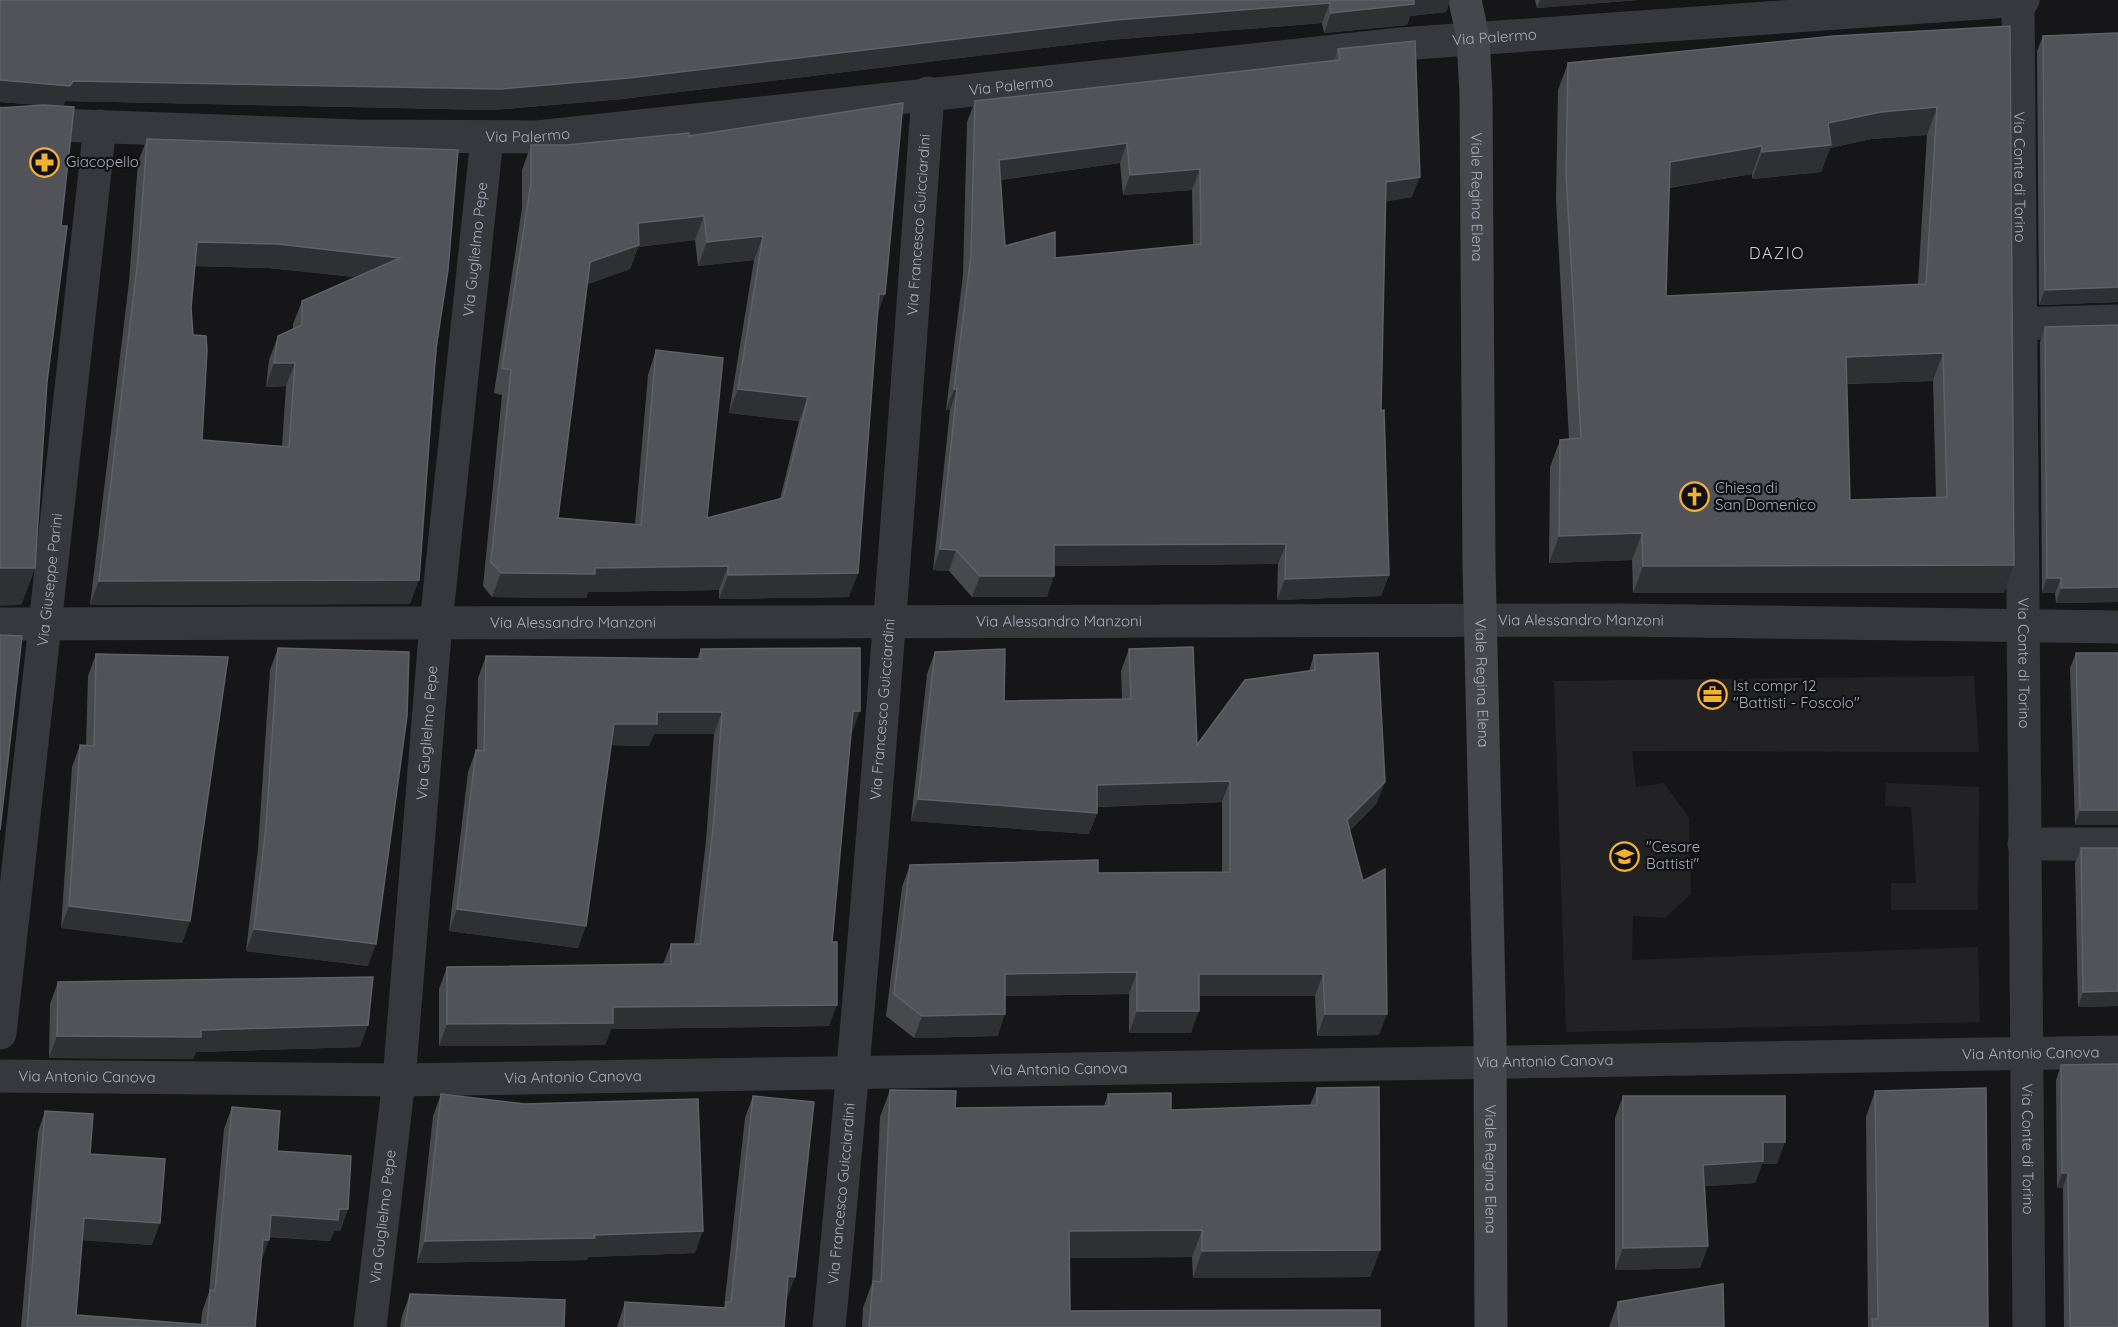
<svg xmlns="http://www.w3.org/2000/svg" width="2118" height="1327" font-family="Quicksand,sans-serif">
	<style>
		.built { fill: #222225 }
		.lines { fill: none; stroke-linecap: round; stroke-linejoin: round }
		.minor { stroke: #37383d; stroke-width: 33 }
		.secondary { stroke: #45474d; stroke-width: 33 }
		.wall { fill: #47494d; fill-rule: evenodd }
		.shaded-wall { fill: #2f3033 }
		.building { fill: #525359; stroke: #5f6168; stroke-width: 1.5; fill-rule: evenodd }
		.labels { text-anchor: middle; stroke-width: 4.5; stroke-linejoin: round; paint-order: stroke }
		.street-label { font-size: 15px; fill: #a8adb8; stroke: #111113 }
		.poi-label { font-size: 15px; fill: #a8adb8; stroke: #111113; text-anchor: start }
		.neighbourhood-label { font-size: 16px; letter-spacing: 1.5px; fill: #c9ccd4; stroke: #111113 }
	</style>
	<rect width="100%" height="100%" fill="#161618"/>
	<path class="built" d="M 1974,676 L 1979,752 L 1632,751 L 1636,787 L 1664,783 L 1689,818 L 1691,894 L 1665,918 L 1633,916 L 1632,960 L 1978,947 L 1980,1022 L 1566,1032 L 1554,681 Z
		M 1886,783 L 1979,787 L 1978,910 L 1891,910 L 1891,883 L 1916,883 L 1911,807 L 1885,806 Z"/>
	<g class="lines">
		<g class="minor">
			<path id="s1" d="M 2018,0 L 2029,1327"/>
			<path id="s2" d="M 0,123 L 357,136 L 537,137 L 1400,44 L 2023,0"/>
			<path d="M 2019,324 L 2118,321"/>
			<path id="s3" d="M 0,624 L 1623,620 L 2118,627"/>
			<path d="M 2024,844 L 2118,844"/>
			<path id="s4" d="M 0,1033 L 100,126"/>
			<path id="s5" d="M 0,1076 L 399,1080 L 2118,1052"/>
			<path id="s6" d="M 370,1327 L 399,1080 L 436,623 L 487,138"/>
			<path id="s7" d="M 829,1327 C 869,916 899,505 928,93"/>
		</g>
		<path class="secondary" id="s8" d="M 1465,0 L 1473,38 L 1476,94 L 1479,564 L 1490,1035 L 1491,1327"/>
	</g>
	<path class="wall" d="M 0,0 L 1450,0 L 1446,12 L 1410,16 L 1407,25 L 1324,33 L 1322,23 L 1108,40 L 622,99 L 492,110 L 65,101 L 63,106 L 61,226 L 47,382 L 35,568 L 21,605 L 54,106 L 0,102 Z
		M 1535,0 L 1638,0 L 1537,8 Z
		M 2010,26 L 2014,565 L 2004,593 L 1633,593 L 1632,560 L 1549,563 L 1550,467 L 1560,440 L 1569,439 L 1556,200 L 1558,90 L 1568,63 ZM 1927,135 L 1918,284 L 1666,296 L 1669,188 L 1752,174 L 1752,179 L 1821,172 L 1830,148 L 1871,139 ZM 1933,381 L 1936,497 L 1850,500 L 1847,384 Z
		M 2043,36 L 2118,302 L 2039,305 L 2037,51 Z
		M 1338,49 L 1412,197 L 1386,201 L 1381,411 L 1389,575 L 1381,596 L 1277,600 L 1278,564 L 1054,566 L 1047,597 L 972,597 L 949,571 L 933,570 L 950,410 L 946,410 L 963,275 L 967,122 L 975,101 L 1334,61 ZM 1120,163 L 1123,195 L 1192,190 L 1193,245 L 1055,258 L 1005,246 L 1001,180 Z
		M 689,136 L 877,314 L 849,597 L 719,599 L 719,590 L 588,592 L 586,598 L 492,597 L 483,586 L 502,395 L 494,393 L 522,208 L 522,170 L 531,145 L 566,145 ZM 695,240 L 698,266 L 754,260 L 729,413 L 799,421 L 780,499 L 707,518 L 656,350 L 648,375 L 635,524 L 558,518 L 587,284 L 630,269 L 638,247 Z
		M 147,139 L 458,150 L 410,604 L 90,605 L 129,282 L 138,162 ZM 195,266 L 269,268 L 355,277 L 302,301 L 293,324 L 293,330 L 278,336 L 269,360 L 266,387 L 286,386 L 282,446 L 202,440 L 191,308 Z
		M 2118,325 L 2118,602 L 2056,603 L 2055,593 L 2042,593 L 2040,342 L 2045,327 Z
		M 278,648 L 368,966 L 246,951 L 258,849 L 270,670 Z
		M 701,649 L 852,733 L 851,733 L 832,942 L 829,1026 L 611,1029 L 605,1045 L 439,1046 L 439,989 L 447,967 L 663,964 L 671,944 L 694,944 L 706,841 L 714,734 L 654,734 L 649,746 L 611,745 L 578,948 L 449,931 L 468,772 L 476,750 L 477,750 L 478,678 L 486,656 L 697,659 Z
		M 1129,649 L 1197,745 L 1309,671 L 1314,655 L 1377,803 L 1349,831 L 1379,1035 L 1317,1036 L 1315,996 L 1199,996 L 1191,1033 L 1129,1033 L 1129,994 L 1005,996 L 998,1036 L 914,1038 L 886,1016 L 902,887 L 910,865 L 1098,873 L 1222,872 L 1222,802 L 1097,807 L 1097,813 L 1089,834 L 911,821 L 927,674 L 935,652 L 1004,701 L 1122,699 L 1121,671 Z
		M 2076,653 L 2118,825 L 2075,825 L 2070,668 Z
		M 96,654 L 190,921 L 182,943 L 61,928 L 72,767 L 80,745 L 86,746 L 88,676 Z
		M 2081,848 L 2118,848 L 2118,1006 L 2078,1007 L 2075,863 Z
		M 58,982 L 360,1047 L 196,1052 L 193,1059 L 49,1058 L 50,1004 Z
		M 2061,1065 L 2118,1327 L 2064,1327 L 2063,1188 L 2057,1188 L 2056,1080 Z
		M 1317,1088 L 1380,1250 L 1370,1277 L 1193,1278 L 1192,1257 L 1069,1258 L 1070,1311 L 1380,1327 L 862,1327 L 863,1308 L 872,1283 L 880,1117 L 890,1090 L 955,1108 L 1104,1106 L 1108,1094 L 1171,1110 L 1310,1105 Z
		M 1875,1091 L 1988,1327 L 1868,1327 L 1866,1117 Z
		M 441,1094 L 695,1253 L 588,1257 L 587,1260 L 417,1263 L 433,1116 Z
		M 753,1096 L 787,1299 L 786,1299 L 784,1327 L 617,1327 L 625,1302 L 724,1308 L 745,1118 Z
		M 1623,1096 L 1777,1164 L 1762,1164 L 1755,1183 L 1705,1186 L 1708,1246 L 1700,1268 L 1615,1270 L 1615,1118 Z
		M 232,1107 L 277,1151 L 348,1209 L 340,1231 L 334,1231 L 330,1241 L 269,1237 L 261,1262 L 255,1327 L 21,1327 L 38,1132 L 45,1111 L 90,1154 L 152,1245 L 82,1240 L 76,1315 L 201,1324 L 202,1312 L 209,1292 L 224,1129 Z
		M 410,1294 L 564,1327 L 400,1327 L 402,1316 Z
		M 1618,1302 L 1724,1327 L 1609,1327 Z"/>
	<path class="shaded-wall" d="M 1413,0 L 1450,0 L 1446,12 L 1410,16 L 1407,25 L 1324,33 L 1331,13 Z
		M 1540,0 L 1638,0 L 1537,8 Z
		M 1330,3 L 1322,23 L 1108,40 L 622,99 L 492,110 L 65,101 L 63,107 L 0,102 L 0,80 L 73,81 L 1116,20 Z
		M 1937,107 L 1927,135 L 1871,139 L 1830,148 L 1821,172 L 1752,179 L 1762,152 L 1828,123 L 1881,112 Z
		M 1127,143 L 1120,163 L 992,181 L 999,160 Z
		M 1762,146 L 1752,174 L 1660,189 L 1670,162 Z
		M 1200,169 L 1192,190 L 1123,195 L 1130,175 Z
		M 1420,177 L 1412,197 L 1379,203 L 1386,182 Z
		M 704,216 L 695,240 L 638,247 L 630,269 L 581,287 L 590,262 L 638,223 Z
		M 763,236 L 754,260 L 698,266 L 707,242 Z
		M 197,242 L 278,244 L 400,258 L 392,281 L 269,268 L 188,266 Z
		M 2118,287 L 2118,302 L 2039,305 L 2045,290 Z
		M 879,294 L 885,294 L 876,318 Z
		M 1943,353 L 1933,381 L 1836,384 L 1846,357 Z
		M 274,363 L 295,363 L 286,386 L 266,387 Z
		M 738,389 L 808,397 L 799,421 L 729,413 Z
		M 954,389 L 957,389 L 950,410 L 946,410 Z
		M 1642,533 L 1632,560 L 1549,563 L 1559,536 Z
		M 1286,544 L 1278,564 L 1046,566 L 1054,545 Z
		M 940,549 L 956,550 L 949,571 L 933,570 Z
		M 2014,565 L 2004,593 L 1633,593 L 1643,566 Z
		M 728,566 L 719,590 L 588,592 L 586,598 L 492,597 L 501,573 L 595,568 Z
		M 0,568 L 35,568 L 21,605 L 0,606 Z
		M 858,573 L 849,597 L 719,599 L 728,575 Z
		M 1389,575 L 1381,596 L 1277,600 L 1285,579 Z
		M 980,576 L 1054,576 L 1047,597 L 972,597 Z
		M 2047,578 L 2061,578 L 2055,593 L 2042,593 Z
		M 419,580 L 410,604 L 90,605 L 99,581 Z
		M 2118,587 L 2118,602 L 2056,603 L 2061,588 Z
		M 853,711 L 860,711 L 852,733 L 845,733 Z
		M 657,712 L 722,712 L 714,734 L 654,734 L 649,746 L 606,745 L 614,724 Z
		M 1230,781 L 1222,802 L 1089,807 L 1097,785 Z
		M 1385,782 L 1377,803 L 1339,842 L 1347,820 Z
		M 918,799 L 1097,813 L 1089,834 L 911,821 Z
		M 2080,810 L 2118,810 L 2118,825 L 2075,825 Z
		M 69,906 L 190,921 L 182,943 L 61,928 Z
		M 457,909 L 586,926 L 578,948 L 449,931 Z
		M 254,929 L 376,944 L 368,966 L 246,951 Z
		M 1137,972 L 1129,994 L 997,996 L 1005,974 Z
		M 1199,974 L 1323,974 L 1315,996 L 1191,996 Z
		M 2118,991 L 2118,1006 L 2078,1007 L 2083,992 Z
		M 837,1005 L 829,1026 L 611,1029 L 605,1045 L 439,1046 L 447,1024 L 613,1007 Z
		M 1137,1011 L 1199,1011 L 1191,1033 L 1129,1033 Z
		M 1005,1014 L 998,1036 L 914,1038 L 922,1016 Z
		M 1325,1014 L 1387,1014 L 1379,1035 L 1317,1036 Z
		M 368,1025 L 360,1047 L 196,1052 L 193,1059 L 49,1058 L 57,1036 Z
		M 1763,1142 L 1785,1142 L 1777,1164 L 1762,1164 L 1755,1183 L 1696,1187 L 1703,1165 Z
		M 2062,1173 L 2068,1173 L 2063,1188 L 2057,1188 Z
		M 339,1209 L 348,1209 L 340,1231 L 334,1231 L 330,1241 L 263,1236 L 271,1215 Z
		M 84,1218 L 160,1223 L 152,1245 L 76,1240 Z
		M 1202,1230 L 1192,1257 L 1059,1258 L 1069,1231 Z
		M 703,1231 L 695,1253 L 588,1257 L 587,1260 L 417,1263 L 425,1241 Z
		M 263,1240 L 269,1240 L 261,1262 Z
		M 1708,1246 L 1700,1268 L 1615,1270 L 1623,1248 Z
		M 1380,1250 L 1370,1277 L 1193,1278 L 1202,1251 Z
		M 788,1276 L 795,1277 L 787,1299 L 780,1298 Z"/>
	<path class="building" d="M 0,0 L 1414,0 L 1414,4 L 1331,13 L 1330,3 L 1116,20 L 629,78 L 500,89 L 73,81 L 70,86 L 0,80 Z
		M 2010,26 L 2014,565 L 1643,566 L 1642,533 L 1559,536 L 1560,440 L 1581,438 L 1566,173 L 1568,63 L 1834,36 ZM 1937,107 L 1926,284 L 1666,296 L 1670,162 L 1762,146 L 1762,152 L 1831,145 L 1828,123 L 1881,112 ZM 1943,353 L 1947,497 L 1850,500 L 1846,357 Z
		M 2118,33 L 2118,287 L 2045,290 L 2043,36 Z
		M 1415,41 L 1420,177 L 1386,182 L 1381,411 L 1384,410 L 1389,575 L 1285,579 L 1286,544 L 1054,545 L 1054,576 L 980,576 L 956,550 L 940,549 L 957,389 L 954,389 L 971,255 L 975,101 L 1340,60 L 1338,49 ZM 1127,143 L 1130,175 L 1200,169 L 1201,244 L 1055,258 L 1055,232 L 1005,246 L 999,160 Z
		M 903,103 L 885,294 L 879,294 L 858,573 L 728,575 L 728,566 L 595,568 L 595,574 L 501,573 L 491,562 L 511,370 L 502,368 L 531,183 L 531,145 L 566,145 L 689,133 L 689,136 ZM 704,216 L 707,242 L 763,236 L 738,389 L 808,397 L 783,498 L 707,518 L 723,358 L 656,350 L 641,525 L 558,518 L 590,262 L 639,245 L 638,223 Z
		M 43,105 L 74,107 L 61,226 L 67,226 L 47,382 L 35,568 L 0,568 L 0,108 Z
		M 147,139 L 458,150 L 448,270 L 436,348 L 419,580 L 99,581 L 138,258 ZM 197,242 L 278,244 L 400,258 L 302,301 L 302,325 L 278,336 L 274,363 L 295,363 L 289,447 L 202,440 L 207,350 L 206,336 L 193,335 L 191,308 Z
		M 2118,325 L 2118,587 L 2061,588 L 2061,578 L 2047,578 L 2045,327 Z
		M 0,635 L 22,636 L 0,830 Z
		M 1193,647 L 1197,745 L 1245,680 L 1315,670 L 1314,655 L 1378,653 L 1385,782 L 1347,820 L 1363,881 L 1385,869 L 1387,1014 L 1325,1014 L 1323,974 L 1199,974 L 1199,1011 L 1137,1011 L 1137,972 L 1005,974 L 1005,1014 L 922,1016 L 894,994 L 910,865 L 1098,860 L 1098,873 L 1230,872 L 1230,781 L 1097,785 L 1097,813 L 918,799 L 935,652 L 1005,649 L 1004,701 L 1131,699 L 1129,649 Z
		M 278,648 L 409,652 L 407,716 L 376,944 L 254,929 L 266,827 Z
		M 860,648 L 860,711 L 853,711 L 832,942 L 837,942 L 837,1005 L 613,1007 L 613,1023 L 447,1024 L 447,967 L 671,964 L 671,944 L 700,944 L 714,819 L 722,712 L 657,712 L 657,724 L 614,724 L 586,926 L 457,909 L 476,750 L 484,751 L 486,656 L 701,659 L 701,649 Z
		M 2076,653 L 2118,653 L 2118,810 L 2080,810 Z
		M 96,654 L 228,657 L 190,921 L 69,906 L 80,745 L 94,746 Z
		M 2081,848 L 2118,848 L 2118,991 L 2083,992 Z
		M 373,977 L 368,1025 L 201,1030 L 201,1037 L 57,1036 L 58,982 Z
		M 2118,1064 L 2118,1327 L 2070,1327 L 2068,1173 L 2062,1173 L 2061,1065 Z
		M 1379,1087 L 1380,1250 L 1202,1251 L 1202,1230 L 1069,1231 L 1070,1311 L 1380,1310 L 1380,1327 L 869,1327 L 873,1281 L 881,1282 L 890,1090 L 956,1091 L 955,1108 L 1109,1106 L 1108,1094 L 1171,1093 L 1171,1110 L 1317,1105 L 1317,1088 Z
		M 1986,1088 L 1988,1327 L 1873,1327 L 1872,1319 L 1878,1319 L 1875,1091 Z
		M 441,1094 L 525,1104 L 698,1099 L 703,1231 L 594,1235 L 595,1238 L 425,1241 Z
		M 753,1096 L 814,1102 L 795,1277 L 788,1276 L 784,1327 L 624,1327 L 625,1302 L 726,1308 L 726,1302 L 731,1302 Z
		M 1623,1096 L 1785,1096 L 1785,1142 L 1763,1142 L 1763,1161 L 1703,1165 L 1708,1246 L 1623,1248 Z
		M 232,1107 L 280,1111 L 277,1151 L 351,1156 L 348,1209 L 339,1209 L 338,1220 L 271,1215 L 269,1240 L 263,1240 L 255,1327 L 27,1327 L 45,1111 L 93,1114 L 90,1154 L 165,1159 L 160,1223 L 84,1218 L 76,1315 L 207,1325 L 210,1290 L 215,1291 Z
		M 1723,1284 L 1724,1327 L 1619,1327 L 1618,1302 Z
		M 410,1294 L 565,1300 L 564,1327 L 405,1327 Z"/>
	<defs>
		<symbol id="pharmacy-ring" viewBox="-11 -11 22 22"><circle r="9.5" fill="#111113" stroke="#f2b134" stroke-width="1.5"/><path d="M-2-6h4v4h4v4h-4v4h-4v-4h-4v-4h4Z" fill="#f2b134"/></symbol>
		<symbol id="church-ring" viewBox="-11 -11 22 22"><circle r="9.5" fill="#111113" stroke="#f2b134" stroke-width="1.5"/><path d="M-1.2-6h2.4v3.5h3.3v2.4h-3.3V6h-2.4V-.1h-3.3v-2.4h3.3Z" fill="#f2b134"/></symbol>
		<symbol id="office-ring" viewBox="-11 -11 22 22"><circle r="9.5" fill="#111113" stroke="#f2b134" stroke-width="1.5"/><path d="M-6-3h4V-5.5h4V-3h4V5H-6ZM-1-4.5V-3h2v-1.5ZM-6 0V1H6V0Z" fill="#f2b134"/></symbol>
		<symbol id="school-ring" viewBox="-11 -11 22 22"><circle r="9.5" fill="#111113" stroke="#f2b134" stroke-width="1.5"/><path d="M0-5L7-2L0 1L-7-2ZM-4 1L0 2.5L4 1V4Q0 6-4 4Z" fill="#f2b134"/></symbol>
	</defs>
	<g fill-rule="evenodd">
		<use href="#pharmacy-ring" x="28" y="146" width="33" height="33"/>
		<use href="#church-ring" x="1678" y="480" width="33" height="33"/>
		<use href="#office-ring" x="1696" y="678" width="33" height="33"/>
		<use href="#school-ring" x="1608" y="840" width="33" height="33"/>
	</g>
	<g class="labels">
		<g class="street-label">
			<text dy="5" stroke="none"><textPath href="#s2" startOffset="1500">Via Palermo</textPath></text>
			<text dy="5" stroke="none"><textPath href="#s2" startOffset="1014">Via Palermo</textPath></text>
			<text dy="5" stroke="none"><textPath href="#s2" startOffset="528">Via Palermo</textPath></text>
			<text dy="5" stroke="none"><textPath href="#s1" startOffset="177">Via Conte di Torino</textPath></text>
			<text dy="5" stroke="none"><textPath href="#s8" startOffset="198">Viale Regina Elena</textPath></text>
			<text dy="5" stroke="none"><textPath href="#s7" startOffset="1106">Via Francesco Guicciardini</textPath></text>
			<text dy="5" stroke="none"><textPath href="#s6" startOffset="1083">Via Guglielmo Pepe</textPath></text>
			<text dy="5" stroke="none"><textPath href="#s4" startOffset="456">Via Giuseppe Parini</textPath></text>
			<text dy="5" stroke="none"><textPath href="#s3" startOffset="1581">Via Alessandro Manzoni</textPath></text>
			<text dy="5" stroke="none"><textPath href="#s3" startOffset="573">Via Alessandro Manzoni</textPath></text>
			<text dy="5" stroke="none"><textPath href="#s3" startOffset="1059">Via Alessandro Manzoni</textPath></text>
			<text dy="5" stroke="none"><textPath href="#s1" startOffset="663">Via Conte di Torino</textPath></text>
			<text dy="5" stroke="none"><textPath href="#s8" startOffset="684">Viale Regina Elena</textPath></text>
			<text dy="5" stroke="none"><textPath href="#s7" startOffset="620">Via Francesco Guicciardini</textPath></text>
			<text dy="5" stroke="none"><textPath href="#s6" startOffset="597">Via Guglielmo Pepe</textPath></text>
			<text dy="5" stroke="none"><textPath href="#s5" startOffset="2031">Via Antonio Canova</textPath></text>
			<text dy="5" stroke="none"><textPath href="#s5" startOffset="1545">Via Antonio Canova</textPath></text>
			<text dy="5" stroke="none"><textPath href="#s5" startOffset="1059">Via Antonio Canova</textPath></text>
			<text dy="5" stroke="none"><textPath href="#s5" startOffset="87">Via Antonio Canova</textPath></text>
			<text dy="5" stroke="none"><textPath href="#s5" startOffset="573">Via Antonio Canova</textPath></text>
			<text dy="5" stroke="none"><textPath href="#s1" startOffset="1149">Via Conte di Torino</textPath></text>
			<text dy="5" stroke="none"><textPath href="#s8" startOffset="1170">Viale Regina Elena</textPath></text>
			<text dy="5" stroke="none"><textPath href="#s7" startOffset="134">Via Francesco Guicciardini</textPath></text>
			<text dy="5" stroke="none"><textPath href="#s6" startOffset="111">Via Guglielmo Pepe</textPath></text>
		</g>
		<g class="poi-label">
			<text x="66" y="167">Giacopello</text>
			<text x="1715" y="493">Chiesa di<tspan x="1715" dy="17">San Domenico</tspan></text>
			<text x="1733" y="691">Ist compr 12<tspan x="1733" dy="17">"Battisti - Foscolo"</tspan></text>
			<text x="1646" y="852">"Cesare<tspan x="1646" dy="17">Battisti"</tspan></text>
		</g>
		<g class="neighbourhood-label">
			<text x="1777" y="259">DAZIO</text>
		</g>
	</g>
</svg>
